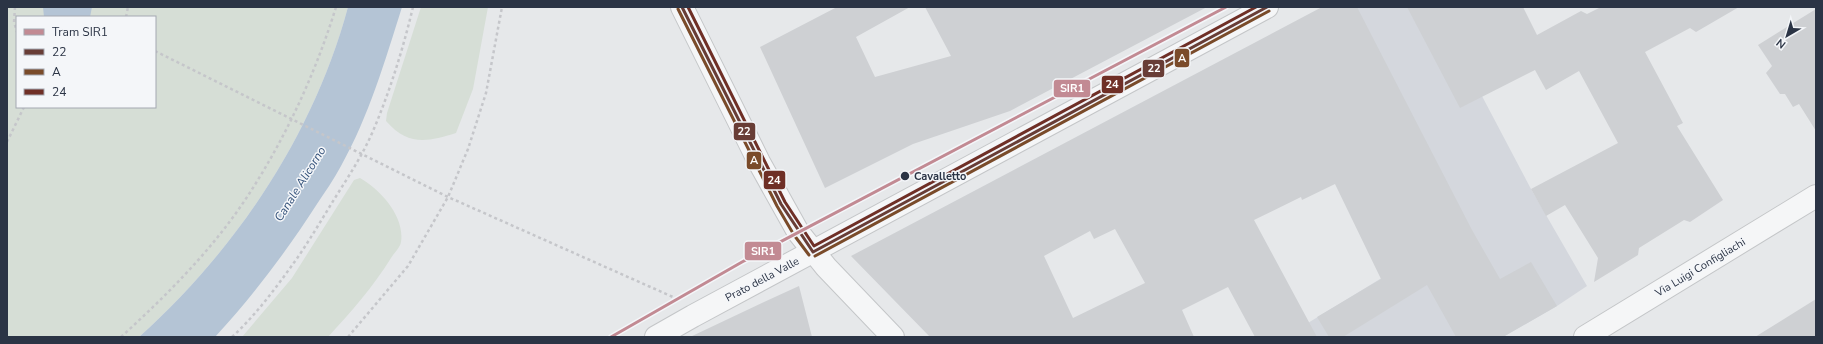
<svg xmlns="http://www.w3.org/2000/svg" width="1823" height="344" font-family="'Nunito Sans',sans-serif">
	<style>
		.built { fill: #d4d7dd }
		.green { fill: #d6ded6; fill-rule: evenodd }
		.water { fill: #b4c4d5 }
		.building { fill: #ced0d3; fill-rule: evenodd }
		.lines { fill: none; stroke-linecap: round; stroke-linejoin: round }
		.minor-casing { stroke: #c4c6c8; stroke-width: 24 }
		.tertiary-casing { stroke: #c4c6c8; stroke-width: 24 }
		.path { stroke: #c5c6ca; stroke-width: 2.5; stroke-dasharray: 3 3; stroke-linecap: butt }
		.minor { stroke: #f5f6f7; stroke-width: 22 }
		.tertiary { stroke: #f5f6f7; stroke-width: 22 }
		.bus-1-casing { stroke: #f4f6f9; stroke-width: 6 }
		.bus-2-casing { stroke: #f4f6f9; stroke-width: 6 }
		.bus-3-casing { stroke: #f4f6f9; stroke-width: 6 }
		.bus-1 { stroke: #683d36; stroke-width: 3 }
		.bus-2 { stroke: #7a4b2a; stroke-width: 3 }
		.bus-3 { stroke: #6f2f26; stroke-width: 3 }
		.tram-1-casing { stroke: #f4f6f9; stroke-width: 6 }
		.tram-1 { stroke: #c28a93; stroke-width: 3 }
		.stop-dot { fill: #2b3445; stroke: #f4f6f9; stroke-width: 1.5 }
		.labels { text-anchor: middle; stroke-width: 3; stroke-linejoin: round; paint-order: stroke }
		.stop-label { font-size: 11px; font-weight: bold; fill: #2b3445; stroke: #f4f6f9; text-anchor: start }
		.street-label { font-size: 11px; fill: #2b3445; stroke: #f4f6f9 }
		.water-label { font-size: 12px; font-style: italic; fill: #34527a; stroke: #f4f6f9 }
		.line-badge { stroke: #f4f6f9; stroke-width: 1.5 }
		.badge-label { font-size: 11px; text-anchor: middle; font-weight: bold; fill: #fff }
	</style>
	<rect width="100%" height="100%" fill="#e6e8ea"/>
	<path class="built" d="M 1322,7 L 1435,7 L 1531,189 L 1587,286 L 1557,306 L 1503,337 L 1285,337 L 1398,268 Z"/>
	<path class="green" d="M 7,7 L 348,7 C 314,134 236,250 139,337 L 7,337 ZM 17,17 L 155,17 L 155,107 L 17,107 Z
		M 421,7 L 488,7 L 473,89 L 456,133 C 427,142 408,146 386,121 L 387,113 Z
		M 360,178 C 381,190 405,217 401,242 C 400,248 394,253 391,258 C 373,287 351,312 328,337 L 242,337 L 292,278 L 354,180 Z"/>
	<path class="water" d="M 43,7 L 92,7 L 90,17 L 44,17 Z
		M 348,7 L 402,7 C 385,61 369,116 341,166 C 334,179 325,192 317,204 C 286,252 253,296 215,337 L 139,337 C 236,250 314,134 348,7 Z"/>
	<path class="building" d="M 837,7 L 910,7 L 856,37 L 875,77 L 951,56 L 925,7 L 1207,7 L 1010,111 L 913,144 L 825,188 L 760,47 Z
		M 1322,7 L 1357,7 L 1472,230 L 1500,279 L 1531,262 L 1557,306 L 1503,337 L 1456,337 L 1427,285 L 1343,337 L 1329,337 L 1317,317 L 1381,279 L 1335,184 L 1302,200 L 1301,197 L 1254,220 L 1317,337 L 1255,337 L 1228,287 L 1182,310 L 1194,337 L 930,337 L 851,256 ZM 1115,229 L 1145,283 L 1073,318 L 1044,256 L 1090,231 L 1094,239 Z
		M 1407,7 L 1523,7 L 1537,35 L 1581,11 L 1587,14 L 1601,7 L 1739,7 L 1696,32 L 1690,28 L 1645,52 L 1683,123 L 1677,126 L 1723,200 L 1690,222 L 1684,220 L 1639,248 L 1638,255 L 1594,282 L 1598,258 L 1565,205 L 1546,216 L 1531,189 L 1618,143 L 1579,71 L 1546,90 L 1535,70 L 1460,108 Z
		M 1816,9 L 1816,131 L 1799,104 L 1793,107 L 1785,94 L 1780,94 L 1766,73 L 1772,66 L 1758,45 Z
		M 799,286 L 812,337 L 690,337 L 764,302 Z
		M 1816,299 L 1816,337 L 1755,337 Z"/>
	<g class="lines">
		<defs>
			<path id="minor" d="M 656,337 L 693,316 L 1267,7
				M 1585,337 L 1816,196"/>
			<path id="tertiary" d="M 682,7 L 759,162 L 798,232 L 826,267 L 893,337"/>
		</defs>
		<use href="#minor" class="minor-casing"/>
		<use href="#tertiary" class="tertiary-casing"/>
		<path class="path" d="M 15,7 L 14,22 L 17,32
			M 126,17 L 128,7
			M 155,51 L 448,197 L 673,297
			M 7,142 L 24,107
			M 121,337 C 168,294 214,248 249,194 C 286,137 316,72 336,7
			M 232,337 C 257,314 278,285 298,257 C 313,235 326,212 340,190 C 352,171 364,152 373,131 C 390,91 403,49 413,7
			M 348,337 L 408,266 L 448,197 L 468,149 L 486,93 L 502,7"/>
		<use href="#minor" class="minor"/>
		<use href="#tertiary" class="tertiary"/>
		<defs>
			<path id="bus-1" d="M 682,7 L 781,204 L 813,252
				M 813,252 L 1267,7"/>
			<path id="bus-2" d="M 678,9 L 777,206 L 794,235 L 809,255
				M 815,256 L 1269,11"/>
			<path id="bus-3" d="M 688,7 L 785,202 L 814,246 L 1256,7"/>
		</defs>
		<use href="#bus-1" class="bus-1-casing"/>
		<use href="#bus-2" class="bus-2-casing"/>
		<use href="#bus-3" class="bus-3-casing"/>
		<use href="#bus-1" class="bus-1"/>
		<use href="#bus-2" class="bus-2"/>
		<use href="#bus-3" class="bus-3"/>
		<defs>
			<path id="tram-1" d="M 611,337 L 742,262 L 1226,7"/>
		</defs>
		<use href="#tram-1" class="tram-1-casing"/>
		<use href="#tram-1" class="tram-1"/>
	</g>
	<circle class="stop-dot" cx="905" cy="176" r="5"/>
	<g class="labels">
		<g class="stop-label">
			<text x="914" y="180">Cavalletto</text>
		</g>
		<g class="street-label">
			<text transform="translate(1700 267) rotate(-31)" y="4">Via Luigi Configliachi</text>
			<text transform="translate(762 279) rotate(-28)" y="4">Prato della Valle</text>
		</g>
		<g class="water-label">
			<text transform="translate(300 184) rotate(-58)" y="4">Canale Alicorno</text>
		</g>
	</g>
	<g class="line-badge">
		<rect x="1174" y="48" width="16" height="20" rx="4" fill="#7a4b2a"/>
		<rect x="1142" y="59" width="23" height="19" rx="4" fill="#683d36"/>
		<rect x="1101" y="75" width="23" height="19" rx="4" fill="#6f2f26"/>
		<rect x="1053" y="79" width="38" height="19" rx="4" fill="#c28a93"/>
		<rect x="733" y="122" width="23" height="19" rx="4" fill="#683d36"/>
		<rect x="746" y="151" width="16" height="19" rx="4" fill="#7a4b2a"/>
		<rect x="763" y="170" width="23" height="20" rx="4" fill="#6f2f26"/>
		<rect x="744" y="241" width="38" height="20" rx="4" fill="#c28a93"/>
	</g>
	<g class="badge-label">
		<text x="1182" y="62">A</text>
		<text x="1154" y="72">22</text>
		<text x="1112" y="88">24</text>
		<text x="1072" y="92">SIR1</text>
		<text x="744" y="135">22</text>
		<text x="754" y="164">A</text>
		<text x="774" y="184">24</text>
		<text x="763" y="255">SIR1</text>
	</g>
	<rect width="1823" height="344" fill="none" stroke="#2b3445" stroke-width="16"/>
	<rect x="16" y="16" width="140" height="92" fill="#f4f6f9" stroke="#a4a8b1"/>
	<rect x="24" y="29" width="20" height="6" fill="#c28a93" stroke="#a4a8b1"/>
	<text x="52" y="36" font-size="12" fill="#2b3445">Tram SIR1</text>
	<rect x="24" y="49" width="20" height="6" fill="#683d36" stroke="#a4a8b1"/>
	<text x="52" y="56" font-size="12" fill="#2b3445">22</text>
	<rect x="24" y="69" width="20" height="6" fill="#7a4b2a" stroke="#a4a8b1"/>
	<text x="52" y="76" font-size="12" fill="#2b3445">A</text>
	<rect x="24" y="89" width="20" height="6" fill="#6f2f26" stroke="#a4a8b1"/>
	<text x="52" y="96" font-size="12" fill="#2b3445">24</text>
	<g transform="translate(1787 36) rotate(218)" stroke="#f4f6f9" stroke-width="3" paint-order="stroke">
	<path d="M0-3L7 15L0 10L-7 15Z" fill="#2b3445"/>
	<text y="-6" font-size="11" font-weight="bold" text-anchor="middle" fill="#2b3445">N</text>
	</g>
</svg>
